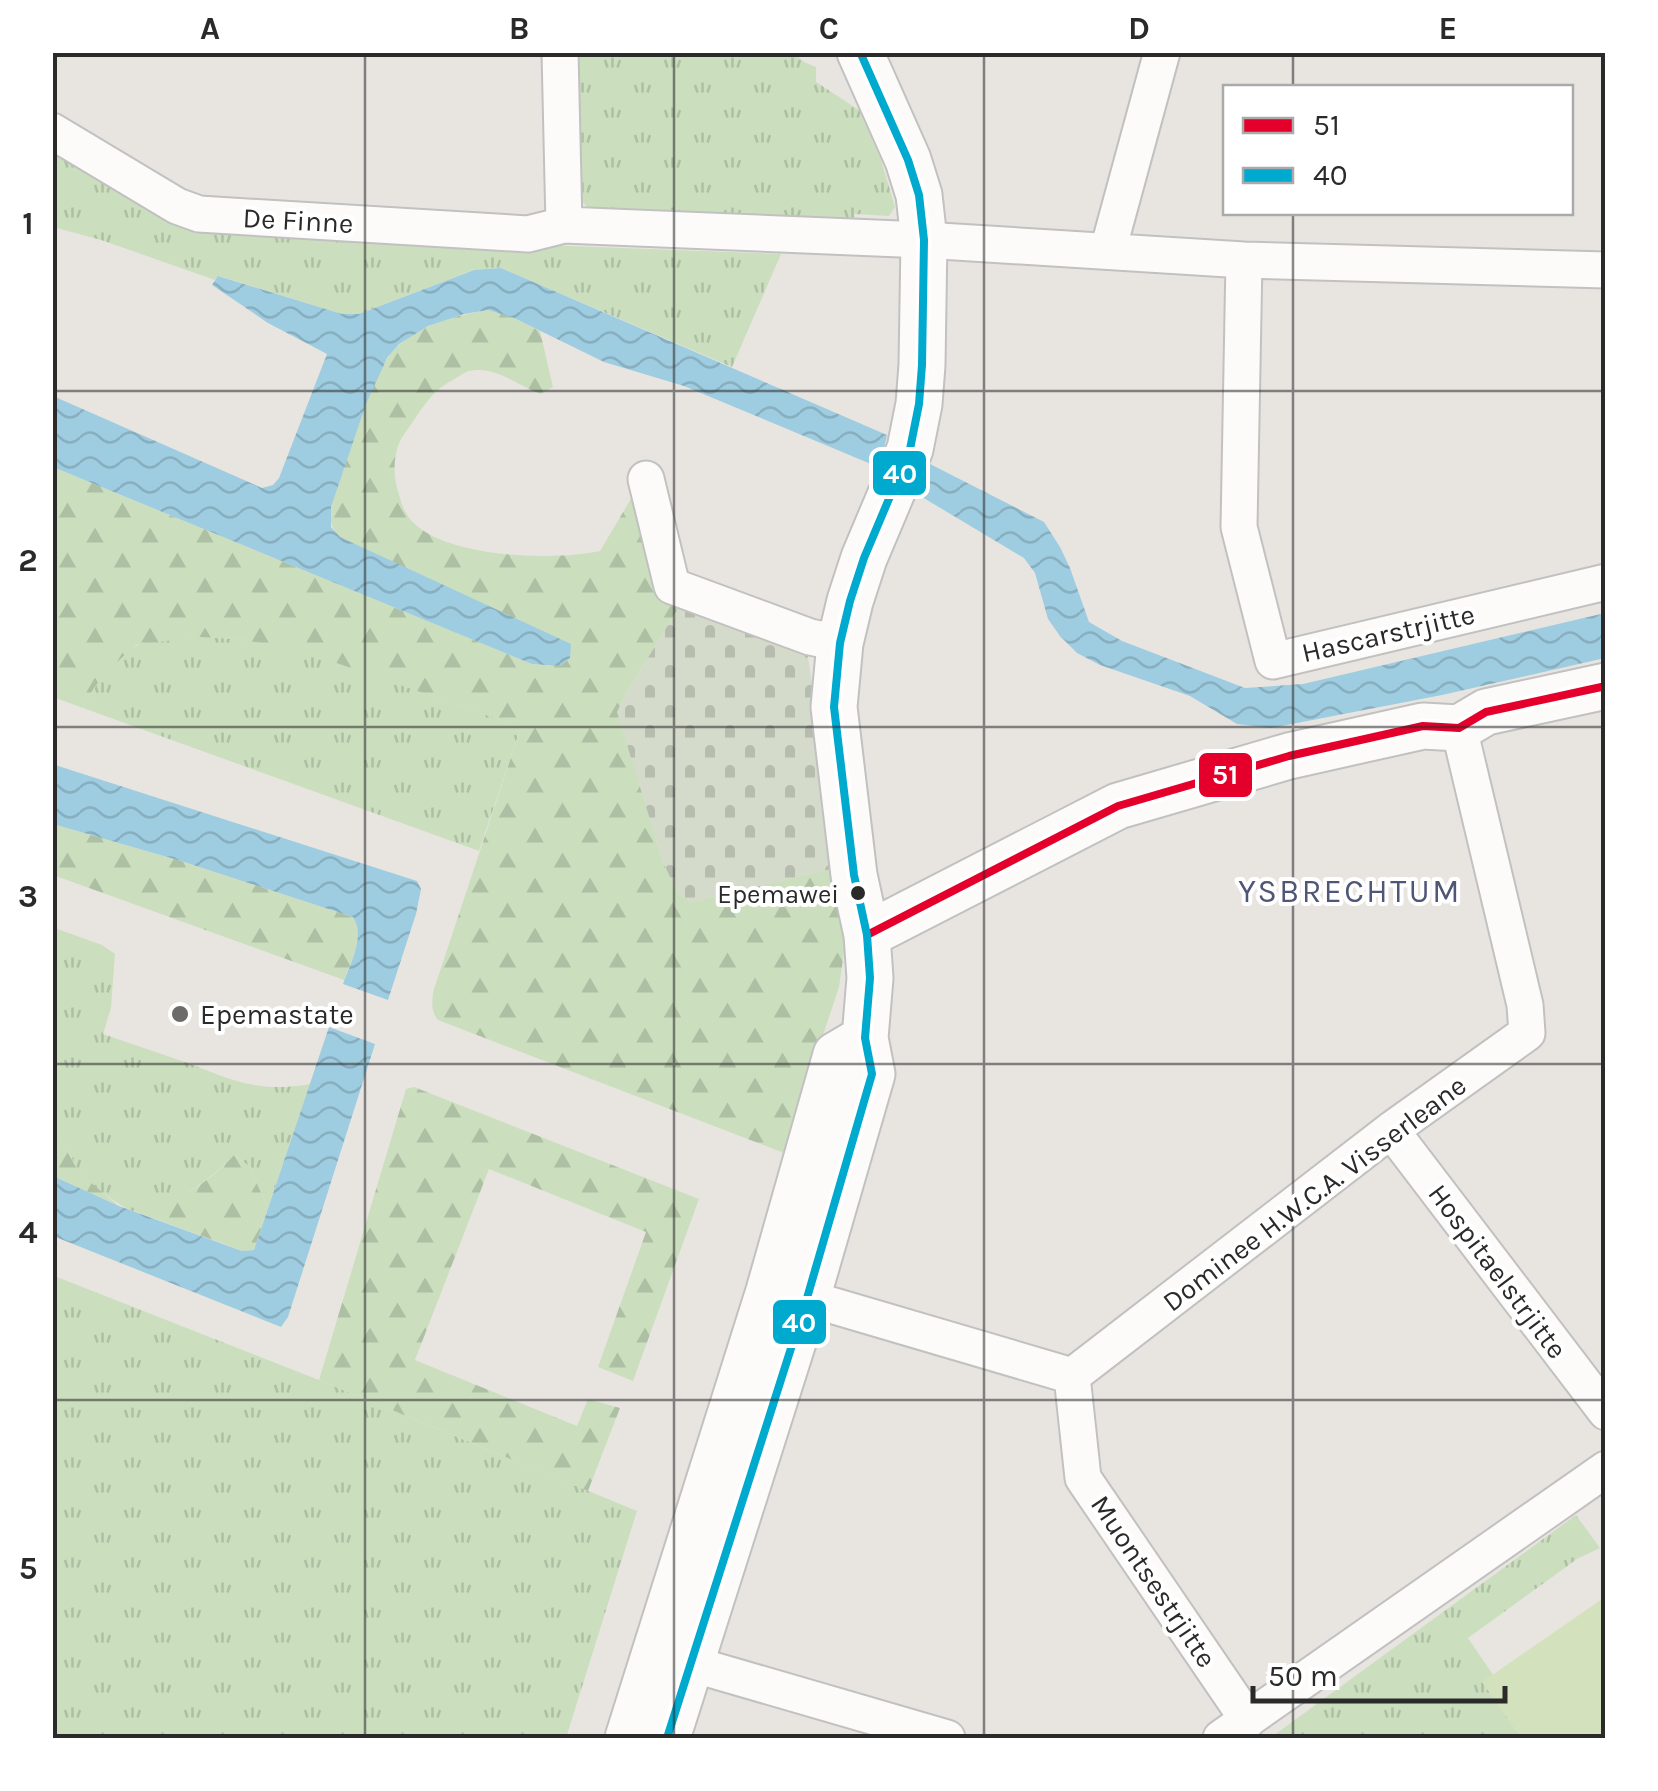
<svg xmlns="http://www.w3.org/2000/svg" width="1658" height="1791" font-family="Karla,sans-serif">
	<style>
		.grass { fill: url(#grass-tufts) }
		.forest { fill: url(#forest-firs) }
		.cemetery { fill: url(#cemetery-stones) }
		.pitch { fill: #d3e2bd }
		.water { fill: url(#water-waves) }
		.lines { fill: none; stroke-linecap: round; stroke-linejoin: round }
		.minor-casing { stroke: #c2c1c1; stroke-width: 39 }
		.tertiary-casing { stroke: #c2c1c1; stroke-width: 49 }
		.minor { stroke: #fcfbfa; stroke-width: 35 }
		.tertiary { stroke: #fcfbfa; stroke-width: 45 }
		.bus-1-casing { stroke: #fff; stroke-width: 15 }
		.bus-2-casing { stroke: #fff; stroke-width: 15 }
		.bus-1 { stroke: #e4002b; stroke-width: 8 }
		.bus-2 { stroke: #00a9ce; stroke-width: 8 }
		.grid { fill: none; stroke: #2a2a2a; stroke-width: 2.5; stroke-opacity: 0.55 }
		.bus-dot { fill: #2a2a2a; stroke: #fff; stroke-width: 4 }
		.poi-dot { fill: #6c6b6a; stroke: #fff; stroke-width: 4 }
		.labels { text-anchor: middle; stroke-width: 8; stroke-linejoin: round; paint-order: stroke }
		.bus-label { font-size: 26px; fill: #2a2a2a; stroke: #fff; text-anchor: end }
		.street-label { font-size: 28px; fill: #2a2a2a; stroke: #fff }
		.poi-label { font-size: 28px; fill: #2a2a2a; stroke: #fff; text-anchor: start }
		.quarter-label { font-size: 32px; letter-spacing: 2.5px; fill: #505676; stroke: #fff }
		.line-badge { stroke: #fff; stroke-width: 4 }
		.badge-label { font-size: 28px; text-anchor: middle; font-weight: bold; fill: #fff }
		.neatline { fill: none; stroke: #2a2a2a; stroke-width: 4 }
		.grid-label { font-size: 32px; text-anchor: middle; font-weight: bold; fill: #2a2a2a }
	</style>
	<defs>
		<pattern id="grass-tufts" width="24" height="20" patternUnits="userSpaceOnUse" patternTransform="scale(2.5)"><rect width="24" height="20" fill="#cbdfbe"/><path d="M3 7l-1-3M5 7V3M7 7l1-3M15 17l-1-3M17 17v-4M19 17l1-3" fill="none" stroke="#aec0a3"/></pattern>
		<pattern id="forest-firs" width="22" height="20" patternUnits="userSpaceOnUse" patternTransform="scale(2.5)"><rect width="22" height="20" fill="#cbdfbe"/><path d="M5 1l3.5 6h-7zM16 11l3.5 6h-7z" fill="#aec0a3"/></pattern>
		<pattern id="cemetery-stones" width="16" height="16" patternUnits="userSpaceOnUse" patternTransform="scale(2.5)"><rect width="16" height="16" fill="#d4dbca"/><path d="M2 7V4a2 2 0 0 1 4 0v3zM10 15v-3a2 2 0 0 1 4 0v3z" fill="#b6bcae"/></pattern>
		<pattern id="water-waves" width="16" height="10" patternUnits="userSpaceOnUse" patternTransform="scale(2.5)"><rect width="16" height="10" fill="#9ecce0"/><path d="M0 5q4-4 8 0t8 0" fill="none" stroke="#88afc0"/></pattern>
	</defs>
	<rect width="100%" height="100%" fill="#e8e5e1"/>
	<path class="grass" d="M 573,53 L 794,53 L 804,62 L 816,67 L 816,82 L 859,110 L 881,160 L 895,207 L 889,216 L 854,214 L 856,222 L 591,212 L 580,199 Z
		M 52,147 L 193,232 L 781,254 L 732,367 L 501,268 L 473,270 L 359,314 L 342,314 L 219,276 L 215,280 L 101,240 L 53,227 Z
		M 197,637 L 240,639 L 305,651 L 521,727 L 479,851 L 83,708 C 95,686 111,659 134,647 C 150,638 178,639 197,637 Z
		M 52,927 L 102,945 L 115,954 L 111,1008 L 103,1034 C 128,1043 154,1051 179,1060 C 229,1078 254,1094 310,1084 L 268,1208 L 249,1166 L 234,1155 C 214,1177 164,1214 133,1211 C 124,1210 90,1183 82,1175 C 73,1165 71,1152 63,1141 C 60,1137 56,1133 53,1130 Z
		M 52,1275 L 319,1380 L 637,1511 L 566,1738 L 53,1738 Z
		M 1576,1515 L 1600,1548 L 1577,1559 L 1468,1638 L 1536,1738 L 1270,1738 Z"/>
	<path class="forest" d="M 488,310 L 514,318 L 540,331 L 553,387 L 541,394 C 518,386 495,365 469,371 C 464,372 460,376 456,378 C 435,390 432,395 418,414 C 412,424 402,435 398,446 C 393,460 394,478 398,491 C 400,498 402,507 406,513 C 432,559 555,561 600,551 L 642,480 L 681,604 L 625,695 L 618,712 L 663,862 L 677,892 L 690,902 L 840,867 L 846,939 L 839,987 L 784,1153 L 438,1020 C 430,1011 432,1000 434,989 L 521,727 L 305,652 L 240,639 L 197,637 L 136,645 L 107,671 L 94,688 L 83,708 L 53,697 L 53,467 L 532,664 L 560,666 L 570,658 L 570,644 L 339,537 C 332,528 329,520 331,508 C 333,496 339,482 343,471 C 355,437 374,364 401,343 C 426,323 457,315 488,310 Z
		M 53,824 L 181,861 L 353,917 C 366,937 351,960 344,980 L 53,875 Z
		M 414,1087 L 699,1199 L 633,1381 L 598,1367 L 646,1232 L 489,1169 L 415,1360 L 577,1426 L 588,1399 L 620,1408 L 588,1491 L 319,1380 L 406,1089 Z
		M 53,1130 L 65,1142 L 74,1163 L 83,1176 L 119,1206 L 53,1176 Z
		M 234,1155 L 249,1166 L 268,1208 L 254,1250 L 243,1251 L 134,1211 C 175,1202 205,1187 234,1155 Z"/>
	<path class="cemetery" d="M 681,604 L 807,650 L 840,867 L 690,902 L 677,892 L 663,862 L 617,712 L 625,695 Z"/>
	<path class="pitch" d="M 1605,1597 L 1605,1738 L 1521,1738 L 1482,1682 Z"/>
	<path class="water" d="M 501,268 L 887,435 L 883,453 L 871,464 L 684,386 L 604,362 L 514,318 L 488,310 L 464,314 L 428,326 L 399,344 L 387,358 L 366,404 L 331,507 L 331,527 L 340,537 L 571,644 L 570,658 L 560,666 L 532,664 L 53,467 L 53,396 L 262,488 L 273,485 L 279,478 L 327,354 L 268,323 L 212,285 L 218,276 L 342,314 L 359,314 L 474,270 Z
		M 928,463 L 1044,522 L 1060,547 L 1070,568 L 1089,622 L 1122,641 L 1245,688 L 1303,684 L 1605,613 L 1605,658 L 1442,695 L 1271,728 L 1237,724 L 1190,696 L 1100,665 L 1077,653 L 1060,636 L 1048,619 L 1035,573 L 1024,558 L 917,494 Z
		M 52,764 L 417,881 L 421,889 L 416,914 L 388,1000 L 343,984 C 350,963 366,937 353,917 L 181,861 L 53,824 Z
		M 329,1027 L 375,1044 L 288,1317 L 281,1327 L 53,1236 L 53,1176 L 119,1206 L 242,1251 L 254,1250 Z"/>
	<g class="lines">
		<defs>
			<path id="minor" d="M 560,52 L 564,225
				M 52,131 L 177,206 L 199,214 L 528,234 L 564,225 L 924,240 L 1244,260 L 1606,270
				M 1108,250 L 1162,52
				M 1244,260 L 1239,527 L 1273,661 L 1606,582
				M 646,479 L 672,586 L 810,637 L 840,643
				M 1391,1130 L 1606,1412
				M 807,1298 L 1072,1376 L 1391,1130 L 1527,1033 L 1525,1005 L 1459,728
				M 1072,1376 L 1083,1478 L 1248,1720
				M 692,1664 L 947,1738
				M 1221,1738 L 1606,1469"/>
			<path id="tertiary" d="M 867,935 L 1118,806 L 1289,756 L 1423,726 L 1459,728 L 1486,712 L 1606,686
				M 628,1738 L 769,1291 L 836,1055 L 865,1038
				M 667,1738 L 807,1298 L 872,1074 L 865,1038 L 870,978 L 867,935 L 854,875 L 834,707 L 840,643 L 850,601 L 864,558 L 910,449 L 919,404 L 922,365 L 924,240 L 919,195 L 908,160 L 860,52"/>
		</defs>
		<use href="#minor" class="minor-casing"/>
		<use href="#tertiary" class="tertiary-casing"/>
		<use href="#minor" class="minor"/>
		<use href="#tertiary" class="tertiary"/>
		<defs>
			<path id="bus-1" d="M 867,935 L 1118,806 L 1289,756 L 1423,726 L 1459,728 L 1486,712 L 1606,686"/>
			<path id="bus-2" d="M 667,1738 L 807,1298 L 872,1074 L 865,1038 L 870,978 L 867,935 L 854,875 L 834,707 L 840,643 L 850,601 L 864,558 L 910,449 L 919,404 L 922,365 L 924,240 L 919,195 L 908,160 L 860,52"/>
		</defs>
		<use href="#bus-1" class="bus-1-casing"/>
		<use href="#bus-2" class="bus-2-casing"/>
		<use href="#bus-1" class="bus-1"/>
		<use href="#bus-2" class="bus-2"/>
	</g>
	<path class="grid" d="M 365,52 L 365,1738M 674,52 L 674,1738M 984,52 L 984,1738M 1293,52 L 1293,88M 1293,212 L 1293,1738M 52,391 L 1606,391M 52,727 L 1606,727M 52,1064 L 1606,1064M 52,1400 L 1606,1400"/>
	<circle class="bus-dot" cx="858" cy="893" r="9"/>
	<circle class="poi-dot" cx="180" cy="1014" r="10"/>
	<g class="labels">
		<g class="bus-label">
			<text x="839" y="903">Epemawei</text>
		</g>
		<g class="street-label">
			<text transform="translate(298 220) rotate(3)" y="10">De Finne</text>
			<text transform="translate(1388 633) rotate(-13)" y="10">Hascarstrjitte</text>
			<text transform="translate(1314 1193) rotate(-37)" y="10">Dominee H.W.C.A. Visserleane</text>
			<text transform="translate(1498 1271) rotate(53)" y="10">Hospitaelstrjitte</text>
			<text transform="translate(1154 1581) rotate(56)" y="10">Muontsestrjitte</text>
		</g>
		<g class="poi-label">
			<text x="200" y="1024">Epemastate</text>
		</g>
		<g class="quarter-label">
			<text x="1350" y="902">YSBRECHTUM</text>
		</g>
	</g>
	<g class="line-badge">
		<rect x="871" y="449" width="57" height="48" rx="10" fill="#00a9ce"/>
		<rect x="1197" y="751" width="57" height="48" rx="10" fill="#e4002b"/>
		<rect x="771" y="1298" width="57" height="48" rx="10" fill="#00a9ce"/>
	</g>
	<g class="badge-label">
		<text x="900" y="483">40</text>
		<text x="1225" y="784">51</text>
		<text x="799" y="1332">40</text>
	</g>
	<rect width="1658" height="1791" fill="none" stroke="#ffffff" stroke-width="110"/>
	<rect x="1223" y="85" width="350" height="130" fill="#ffffff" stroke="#aaaaaa" stroke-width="2.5"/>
	<rect x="1243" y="118" width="50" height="15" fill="#e4002b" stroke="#aaaaaa" stroke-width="2.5"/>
	<text x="1313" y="135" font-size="30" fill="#2a2a2a">51</text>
	<rect x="1243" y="168" width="50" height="15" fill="#00a9ce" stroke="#aaaaaa" stroke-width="2.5"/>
	<text x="1313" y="185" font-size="30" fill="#2a2a2a">40</text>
	<path d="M1253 1686v15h252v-15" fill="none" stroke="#2a2a2a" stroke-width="5"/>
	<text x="1268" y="1686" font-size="30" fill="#2a2a2a" stroke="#ffffff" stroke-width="8" paint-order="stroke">50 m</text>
	<rect x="55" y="55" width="1548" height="1681" class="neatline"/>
	<g class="grid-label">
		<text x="210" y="39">A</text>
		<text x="519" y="39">B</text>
		<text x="829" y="39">C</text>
		<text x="1139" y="39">D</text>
		<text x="1448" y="39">E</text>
		<text x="28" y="234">1</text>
		<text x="28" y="571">2</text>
		<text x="28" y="907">3</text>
		<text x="28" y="1243">4</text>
		<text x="28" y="1579">5</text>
	</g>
</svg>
